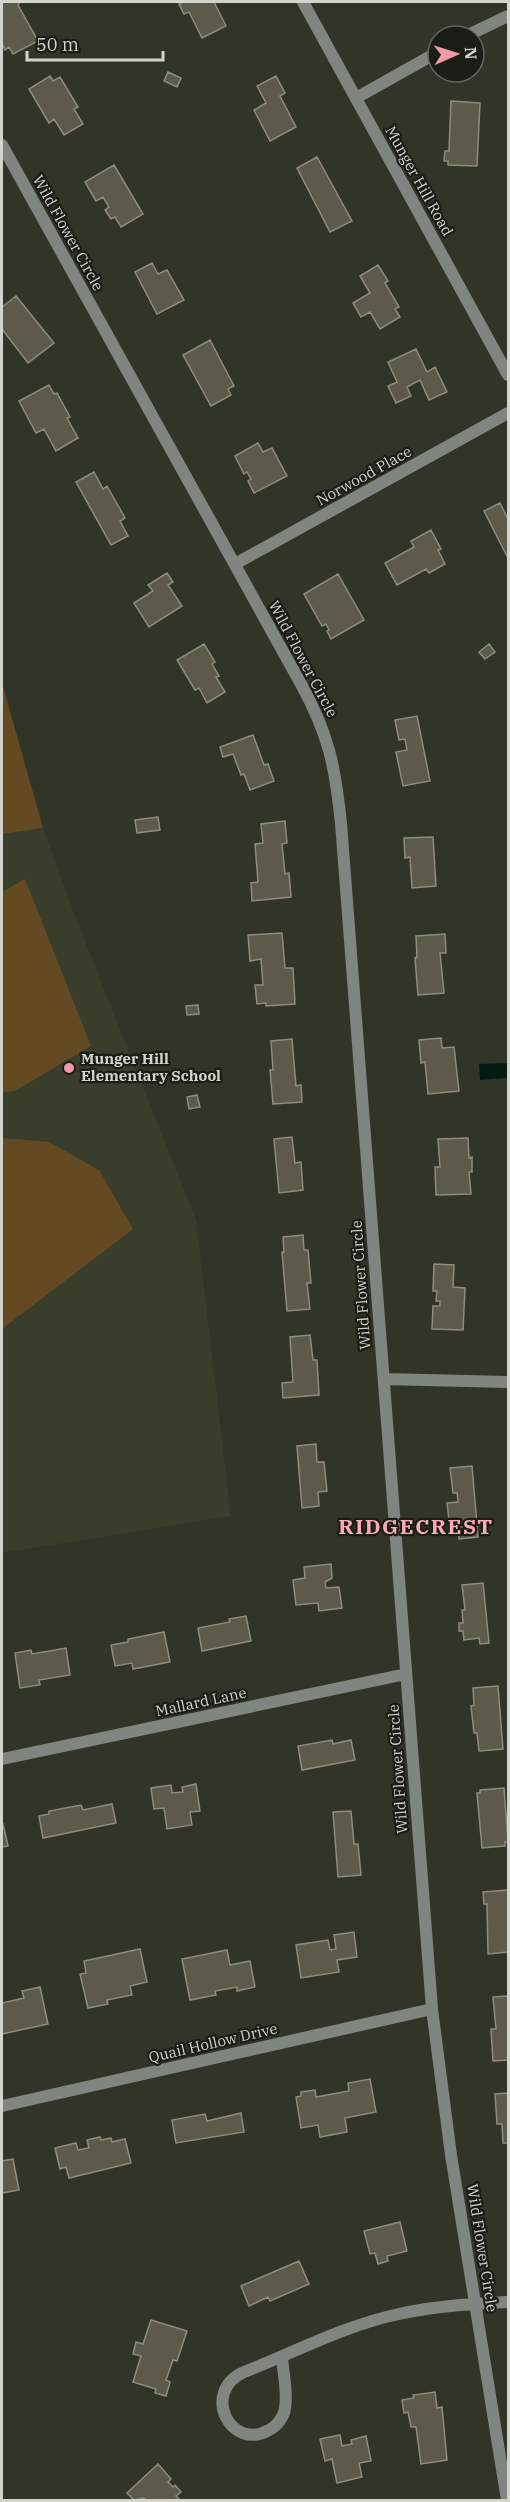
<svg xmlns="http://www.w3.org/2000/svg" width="510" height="2502" font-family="'IBM Plex Serif',serif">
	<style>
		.built { fill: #383e2b }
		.green { fill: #634a23 }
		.water { fill: #021c14 }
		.building { fill: #5c5a4b; stroke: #8e8c7c; stroke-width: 1.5 }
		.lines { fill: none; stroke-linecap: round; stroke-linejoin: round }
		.street { stroke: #7f857f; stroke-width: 12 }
		.poi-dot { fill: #f39aaa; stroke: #1a1c16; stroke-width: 2 }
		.labels { text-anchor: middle; stroke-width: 4.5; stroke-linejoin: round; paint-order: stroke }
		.street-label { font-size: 15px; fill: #d2d5cc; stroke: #1a1c16 }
		.poi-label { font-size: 15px; font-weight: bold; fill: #d2d5cc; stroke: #1a1c16; text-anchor: start }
		.district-label { font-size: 21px; font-weight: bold; letter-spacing: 1.5px; fill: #fda9b8; stroke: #1a1c16 }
	</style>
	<rect width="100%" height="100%" fill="#313528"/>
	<path class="built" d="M 43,828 L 75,916 L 196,1220 L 231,1516 L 2,1553 L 2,834 Z"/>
	<path class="green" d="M 2,683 L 43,828 L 2,834 Z
		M 25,879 L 91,1046 L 15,1091 L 2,1092 L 2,892 Z
		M 2,1138 L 49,1142 L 99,1170 L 133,1229 L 2,1329 Z"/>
	<path class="water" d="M 508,1063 L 508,1078 L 480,1080 L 479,1064 Z"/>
	<path class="building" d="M 2,2 L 20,2 L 18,5 L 38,41 L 13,54 L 9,47 L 5,50 L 2,43 Z
		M 183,2 L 214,2 L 226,26 L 202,38 L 189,12 L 184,14 L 179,4 Z
		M 168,72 L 181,78 L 177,87 L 164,81 Z
		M 50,76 L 53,81 L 60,77 L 78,107 L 74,109 L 83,124 L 64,135 L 54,119 L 49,123 L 29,89 Z
		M 276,76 L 285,93 L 280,96 L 296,127 L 270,141 L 254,110 L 266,103 L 257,86 Z
		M 451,101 L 480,103 L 477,166 L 448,165 L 448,161 L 444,161 L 445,151 L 449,151 Z
		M 317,157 L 352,221 L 330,232 L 297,168 Z
		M 114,165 L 143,214 L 121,227 L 115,217 L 111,219 L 105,210 L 109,207 L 103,197 L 96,201 L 85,182 Z
		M 152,263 L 158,274 L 167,270 L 184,300 L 157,314 L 135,272 Z
		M 378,265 L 388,281 L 385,283 L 399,307 L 395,309 L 400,317 L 380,329 L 370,312 L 361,317 L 353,303 L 370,293 L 360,276 Z
		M 16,296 L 54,343 L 28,363 L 2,329 L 2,307 Z
		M 210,340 L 234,386 L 228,389 L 231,395 L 211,406 L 183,355 Z
		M 416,349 L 427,372 L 435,367 L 447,392 L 429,400 L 420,380 L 407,387 L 411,396 L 396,403 L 388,386 L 397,382 L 388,362 Z
		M 49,385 L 54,394 L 57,393 L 70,417 L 67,418 L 78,438 L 56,451 L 44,429 L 36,433 L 19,401 Z
		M 258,443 L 263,452 L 272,448 L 287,476 L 254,493 L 248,481 L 251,479 L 247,472 L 244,474 L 235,456 Z
		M 94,472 L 103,489 L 107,486 L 125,518 L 120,521 L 128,536 L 111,545 L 76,482 Z
		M 500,503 L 508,519 L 508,558 L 484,511 Z
		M 431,530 L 441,549 L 438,550 L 445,564 L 429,573 L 426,569 L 397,585 L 385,563 L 414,547 L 411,541 Z
		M 167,573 L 173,582 L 168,585 L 182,606 L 149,627 L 134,603 L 153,591 L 148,585 Z
		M 338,574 L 364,620 L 331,639 L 327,631 L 329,630 L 326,624 L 322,626 L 304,594 Z
		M 204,644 L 215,662 L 212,664 L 219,676 L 216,677 L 225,692 L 207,703 L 199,688 L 195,690 L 177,660 Z
		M 489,644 L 495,652 L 485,659 L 479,652 Z
		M 417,716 L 430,781 L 403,786 L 396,752 L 407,750 L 405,739 L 399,740 L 395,720 Z
		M 253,735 L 264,765 L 268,764 L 274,781 L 250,790 L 244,774 L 241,775 L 233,754 L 223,757 L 220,747 Z
		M 158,817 L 160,830 L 137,833 L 135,820 Z
		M 285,821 L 287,843 L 282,844 L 285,874 L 289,873 L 291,897 L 252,901 L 251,883 L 258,882 L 255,844 L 263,843 L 261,824 Z
		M 433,837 L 436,886 L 412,888 L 410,857 L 405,858 L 404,838 Z
		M 282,933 L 285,968 L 293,968 L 295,1004 L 266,1006 L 266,1003 L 257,1004 L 255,985 L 263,985 L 261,959 L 250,961 L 248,935 Z
		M 445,934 L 446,953 L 440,953 L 444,993 L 418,995 L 415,958 L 417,957 L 416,936 Z
		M 198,1005 L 199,1014 L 187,1015 L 186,1006 Z
		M 441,1038 L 442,1048 L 454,1047 L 459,1091 L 428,1094 L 425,1062 L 421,1063 L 419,1040 Z
		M 292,1039 L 296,1086 L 301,1085 L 302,1102 L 273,1104 L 270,1070 L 273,1070 L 271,1041 Z
		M 197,1095 L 200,1107 L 189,1109 L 187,1097 Z
		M 292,1137 L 295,1163 L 301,1162 L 303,1190 L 279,1193 L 274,1139 Z
		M 468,1138 L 469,1158 L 472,1157 L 472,1172 L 469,1172 L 471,1194 L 436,1195 L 435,1167 L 440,1167 L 438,1139 Z
		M 303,1235 L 304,1250 L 308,1250 L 311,1283 L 307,1283 L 310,1309 L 287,1311 L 282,1252 L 284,1252 L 283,1237 Z
		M 434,1264 L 454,1265 L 453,1287 L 465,1288 L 463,1330 L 432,1329 L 433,1306 L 440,1306 L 440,1301 L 436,1301 L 437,1291 L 433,1291 Z
		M 310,1335 L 313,1360 L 317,1360 L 319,1395 L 283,1398 L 282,1383 L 293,1382 L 290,1337 Z
		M 316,1444 L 317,1462 L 324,1462 L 327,1491 L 318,1492 L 319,1506 L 302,1508 L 297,1446 Z
		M 472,1466 L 478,1537 L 459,1539 L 458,1527 L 450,1528 L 447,1503 L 458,1502 L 457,1493 L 453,1493 L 450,1468 Z
		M 331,1564 L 332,1578 L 325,1582 L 326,1588 L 339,1587 L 342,1608 L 319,1611 L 318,1603 L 296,1605 L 293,1580 L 305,1578 L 304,1567 Z
		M 483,1583 L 489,1643 L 480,1644 L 479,1638 L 464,1640 L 463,1631 L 459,1631 L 459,1623 L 463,1623 L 462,1610 L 465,1610 L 462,1585 Z
		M 246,1616 L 251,1641 L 202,1651 L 198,1628 L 230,1622 L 229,1619 Z
		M 164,1632 L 170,1662 L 133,1669 L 132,1663 L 115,1666 L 111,1645 L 128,1642 L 128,1639 Z
		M 66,1648 L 70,1675 L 39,1680 L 40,1685 L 20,1688 L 15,1653 L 31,1650 L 32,1654 Z
		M 498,1686 L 503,1749 L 479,1751 L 477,1733 L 474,1733 L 471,1706 L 474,1705 L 473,1688 Z
		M 332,1740 L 333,1744 L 351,1740 L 355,1760 L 302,1770 L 298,1746 Z
		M 196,1784 L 200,1811 L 190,1812 L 192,1825 L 167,1829 L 164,1808 L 154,1809 L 151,1788 L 171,1785 L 172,1793 L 183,1792 L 182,1787 Z
		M 504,1788 L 508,1842 L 505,1842 L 505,1846 L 482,1848 L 477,1793 L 480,1793 L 480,1790 Z
		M 112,1804 L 116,1823 L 43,1838 L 39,1816 L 49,1814 L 49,1811 L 81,1805 L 83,1810 Z
		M 351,1811 L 354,1844 L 358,1844 L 361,1875 L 338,1877 L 333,1812 Z
		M 2,1824 L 3,1824 L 8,1846 L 2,1847 Z
		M 508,1890 L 508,1952 L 488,1954 L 487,1904 L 484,1904 L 483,1892 Z
		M 354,1932 L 357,1957 L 337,1960 L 339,1972 L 301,1978 L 296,1945 L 328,1940 L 330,1950 L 336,1949 L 334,1935 Z
		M 140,1949 L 147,1982 L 130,1986 L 132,1995 L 107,2000 L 108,2004 L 88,2008 L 80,1974 L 86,1973 L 84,1961 Z
		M 227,1950 L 230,1965 L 250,1961 L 255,1987 L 237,1991 L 237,1987 L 215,1991 L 216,1995 L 190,2000 L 182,1959 Z
		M 40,1987 L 48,2024 L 2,2034 L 2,2003 L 24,1998 L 22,1991 Z
		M 508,1996 L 508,2060 L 493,2061 L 491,2029 L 496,2029 L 493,1997 Z
		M 370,2079 L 376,2112 L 345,2118 L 347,2132 L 320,2137 L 318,2125 L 301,2128 L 296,2097 L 301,2096 L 301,2092 L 315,2090 L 316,2097 L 349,2091 L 348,2083 Z
		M 508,2093 L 508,2143 L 503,2143 L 502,2124 L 497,2124 L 495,2094 Z
		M 241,2113 L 244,2132 L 176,2143 L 172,2120 L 205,2114 L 207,2121 Z
		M 100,2137 L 101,2140 L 111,2138 L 112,2142 L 125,2139 L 131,2163 L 69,2178 L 66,2167 L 60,2169 L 55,2148 L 76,2143 L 78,2150 L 89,2148 L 87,2140 Z
		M 13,2159 L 19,2190 L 2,2193 L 2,2161 Z
		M 400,2222 L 407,2251 L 387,2256 L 388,2261 L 378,2264 L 375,2253 L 370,2254 L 364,2231 Z
		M 299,2261 L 309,2284 L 270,2301 L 268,2297 L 249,2306 L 241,2286 Z
		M 151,2320 L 187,2331 L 177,2361 L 173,2360 L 166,2380 L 170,2382 L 166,2396 L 155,2393 L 156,2389 L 133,2382 L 141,2356 L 133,2354 L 136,2342 L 143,2344 Z
		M 435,2392 L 437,2408 L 442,2407 L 447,2460 L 421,2464 L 416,2427 L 411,2427 L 408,2412 L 404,2413 L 402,2400 L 414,2398 L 413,2395 Z
		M 340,2435 L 342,2446 L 352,2444 L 351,2440 L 366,2436 L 371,2461 L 359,2463 L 362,2477 L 337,2483 L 332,2459 L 325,2461 L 320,2439 Z
		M 158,2464 L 171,2479 L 168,2482 L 173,2487 L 175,2485 L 181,2492 L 176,2496 L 180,2500 L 146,2500 L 144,2498 L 134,2500 L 127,2493 Z"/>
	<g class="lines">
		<path class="street" d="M 303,2 L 508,375
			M 466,36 L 508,16
			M 356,98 L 438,52
			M 2,145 L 301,684 C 329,735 335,766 341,823 L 432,2009 L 451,2155 L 507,2500
			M 235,564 L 508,413
			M 384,1379 L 508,1382
			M 2,1759 L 406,1674
			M 2,2106 L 432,2009
			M 282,2357 C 283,2373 288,2392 285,2408 C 284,2417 277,2426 269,2430 C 231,2452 200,2392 244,2372 C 295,2352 346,2325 399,2314 C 435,2306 472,2304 508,2302"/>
	</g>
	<circle class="poi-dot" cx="69" cy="1068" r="6"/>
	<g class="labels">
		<g class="street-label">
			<text transform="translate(419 181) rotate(61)" y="5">Munger Hill Road</text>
			<text transform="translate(68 233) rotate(61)" y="5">Wild Flower Circle</text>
			<text transform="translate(364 476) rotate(-29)" y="5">Norwood Place</text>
			<text transform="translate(303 659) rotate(62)" y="5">Wild Flower Circle</text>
			<text transform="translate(361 1285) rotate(-94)" y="5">Wild Flower Circle</text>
			<text transform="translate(201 1702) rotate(-12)" y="5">Mallard Lane</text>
			<text transform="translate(398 1769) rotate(-94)" y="5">Wild Flower Circle</text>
			<text transform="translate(213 2043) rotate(-13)" y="5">Quail Hollow Drive</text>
			<text transform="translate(482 2248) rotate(81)" y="5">Wild Flower Circle</text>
		</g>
		<g class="poi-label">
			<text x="81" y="1064">Munger Hill<tspan x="81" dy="17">Elementary School</tspan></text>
		</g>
		<g class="district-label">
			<text x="416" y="1534">RIDGECREST</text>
		</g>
	</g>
	<rect width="510" height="2502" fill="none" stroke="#d2d5cc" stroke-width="6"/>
	<g transform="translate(456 54) rotate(87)"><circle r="28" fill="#1a1c16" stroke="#64665f" stroke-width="1.5"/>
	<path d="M0-4.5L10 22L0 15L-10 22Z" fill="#f39aaa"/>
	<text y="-9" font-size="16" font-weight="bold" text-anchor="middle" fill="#d2d5cc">N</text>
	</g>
	<path d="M27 51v9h136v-9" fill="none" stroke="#d2d5cc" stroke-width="3"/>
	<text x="36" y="51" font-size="18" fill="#d2d5cc" stroke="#1a1c16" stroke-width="4.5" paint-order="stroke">50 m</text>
</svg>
